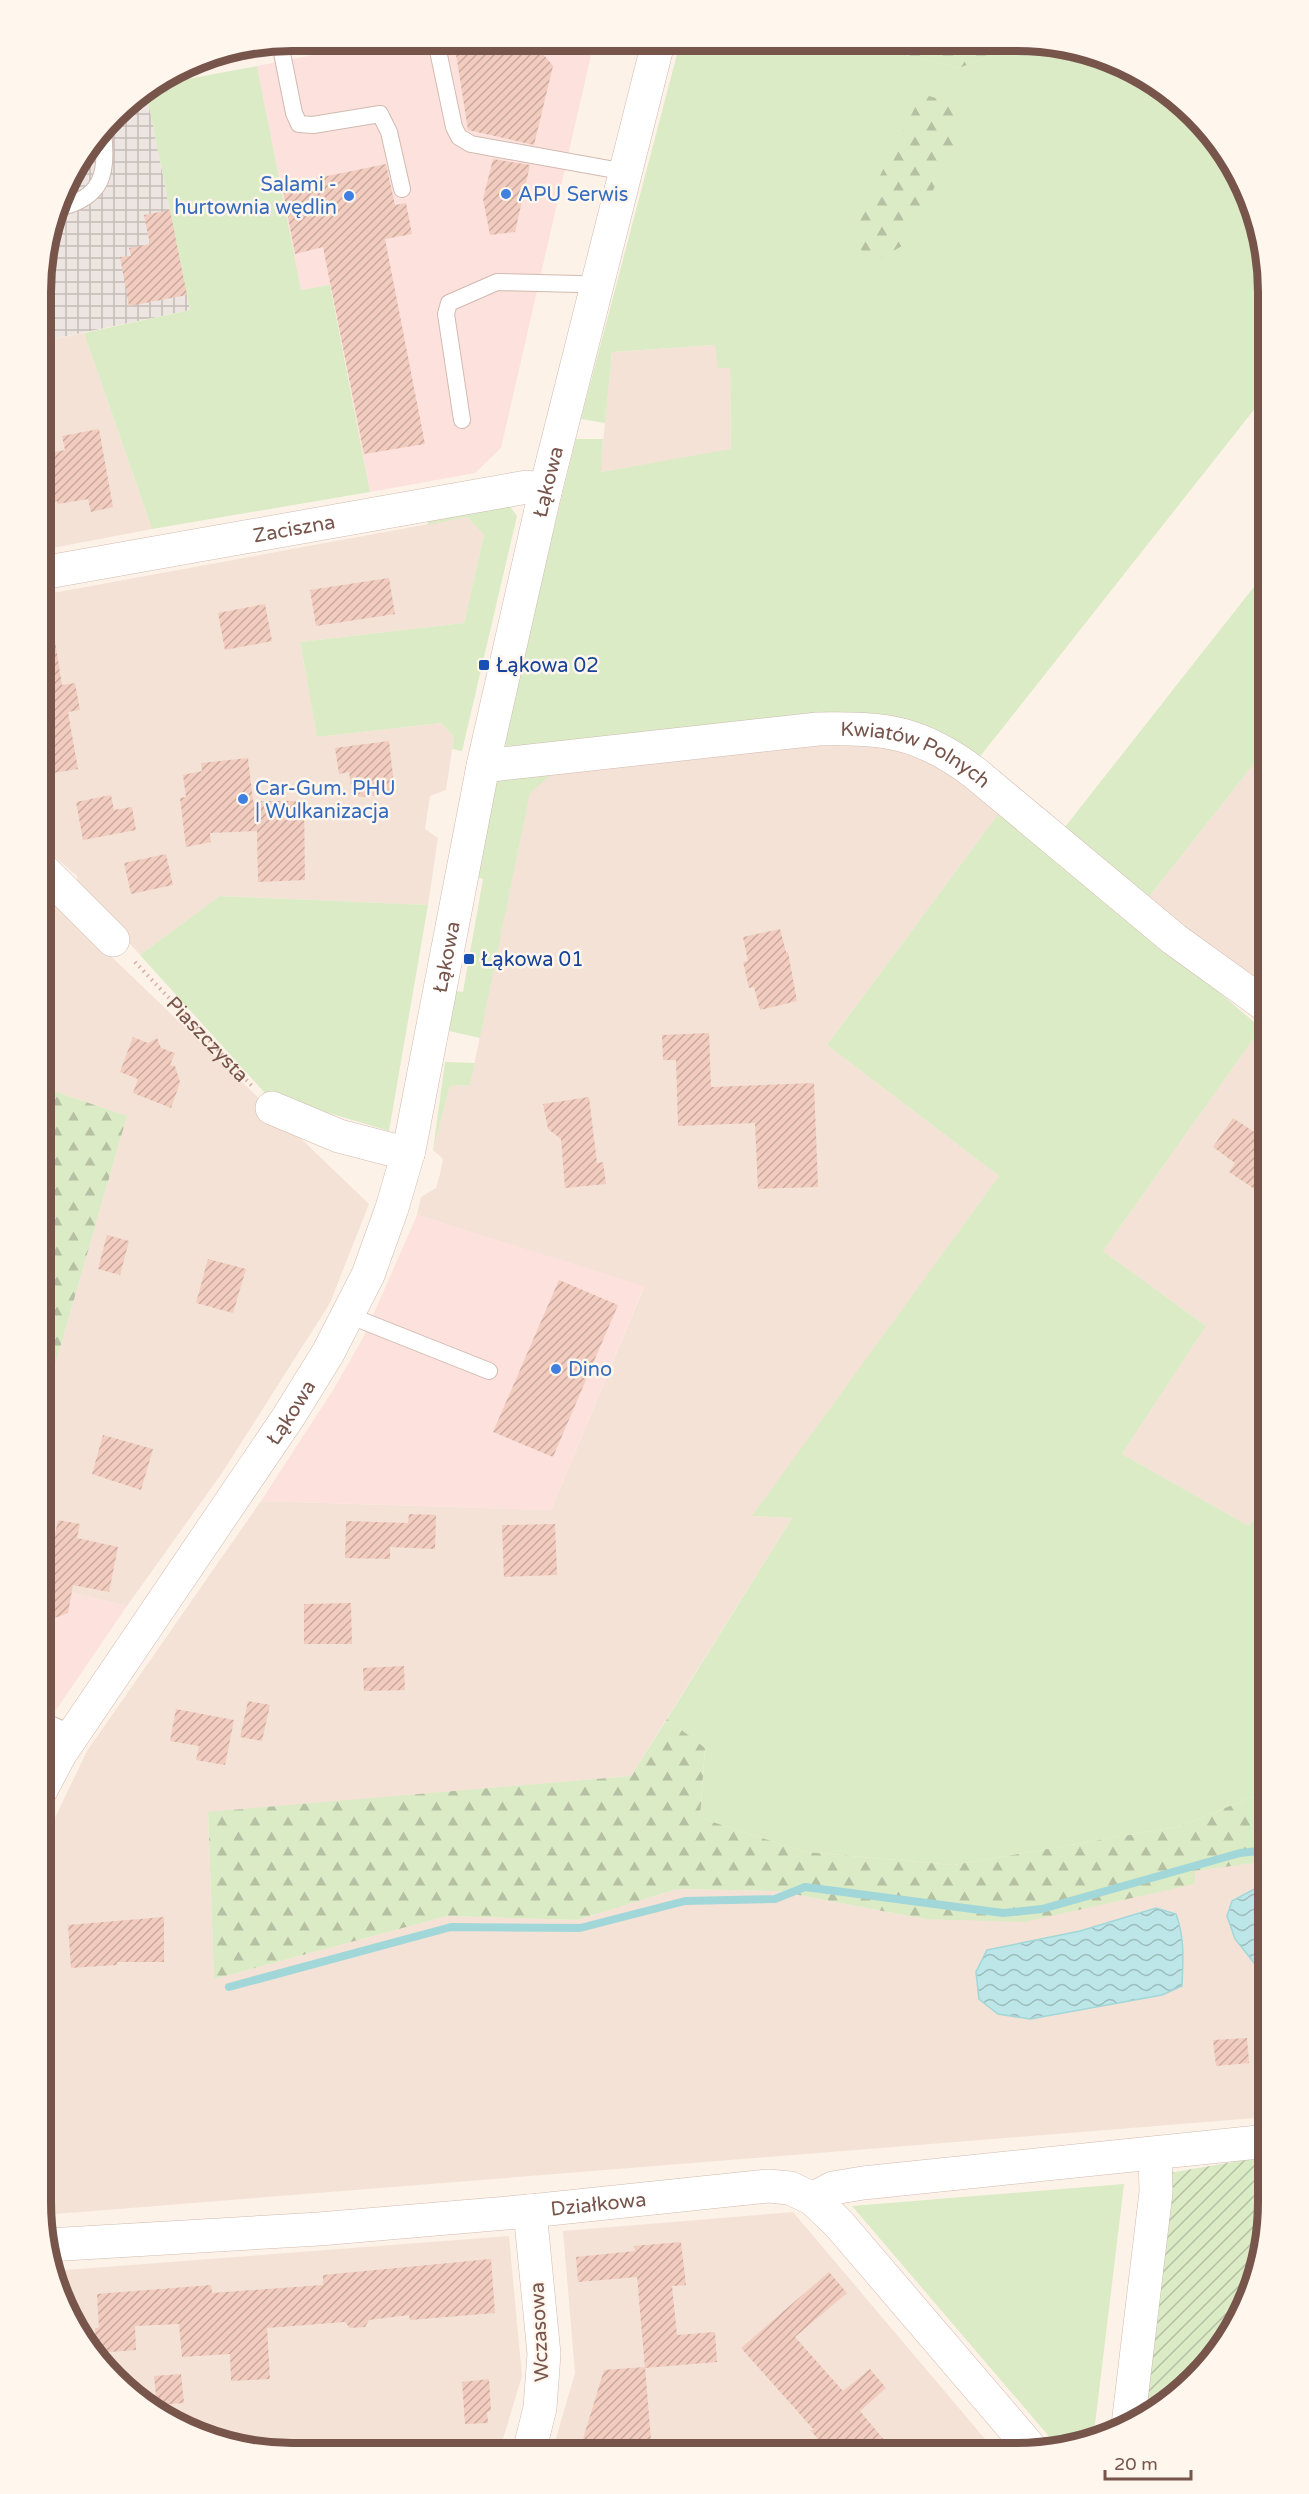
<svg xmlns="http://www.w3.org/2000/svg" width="1309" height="2494" font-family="'Varela Round',sans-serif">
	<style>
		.residential { fill: #f4e2d6 }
		.commercial { fill: #fde1dc }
		.industrial { fill: url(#industrial-grid) }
		.green { fill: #daebc6 }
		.forest { fill: url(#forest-firs) }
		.garden { fill: url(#garden-furrows) }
		.water { fill: url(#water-waves); stroke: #a2d7d9; stroke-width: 1.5 }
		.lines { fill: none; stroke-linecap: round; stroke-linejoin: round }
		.stream { stroke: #a2d7d9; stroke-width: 8 }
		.building { fill: url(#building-hatch) }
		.service-casing { stroke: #d1bab0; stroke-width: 18 }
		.minor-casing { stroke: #d1bab0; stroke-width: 34 }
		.tertiary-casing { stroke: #d1bab0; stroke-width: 34 }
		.path { stroke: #d8afa2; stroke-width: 4; stroke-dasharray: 1.5 4.5; stroke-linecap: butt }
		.service { stroke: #fff; stroke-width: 16 }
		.minor { stroke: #fff; stroke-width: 33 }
		.tertiary { stroke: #fff; stroke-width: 33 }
		.shop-dot { fill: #3f7fe0; stroke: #fff6ee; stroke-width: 2 }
		.transit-dot { fill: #1a4fb4; stroke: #fff6ee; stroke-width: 2 }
		.labels { text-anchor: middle; stroke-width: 5; stroke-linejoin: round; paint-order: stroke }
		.shop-label { font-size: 20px; fill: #366cbe; stroke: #fff6ee; text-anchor: start }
		.street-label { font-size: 20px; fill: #77554b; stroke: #fff6ee }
		.transit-label { font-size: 20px; fill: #164399; stroke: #fff6ee; text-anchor: start }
		.rim { fill: none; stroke: #77554b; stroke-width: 8 }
	</style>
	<defs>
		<pattern id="industrial-grid" width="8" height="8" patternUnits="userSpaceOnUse" patternTransform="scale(1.5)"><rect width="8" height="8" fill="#ede5e1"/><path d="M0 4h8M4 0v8" fill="none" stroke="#c5bcb8"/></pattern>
		<pattern id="forest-firs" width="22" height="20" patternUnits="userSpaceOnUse" patternTransform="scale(1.5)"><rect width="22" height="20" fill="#daebc6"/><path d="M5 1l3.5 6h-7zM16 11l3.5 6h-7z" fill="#b6c1a3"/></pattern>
		<pattern id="garden-furrows" width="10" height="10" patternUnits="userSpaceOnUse" patternTransform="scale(1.5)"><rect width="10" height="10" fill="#daebc6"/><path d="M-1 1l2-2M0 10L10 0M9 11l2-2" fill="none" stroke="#b6c1a3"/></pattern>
		<pattern id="water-waves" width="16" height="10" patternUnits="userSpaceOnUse" patternTransform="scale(1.5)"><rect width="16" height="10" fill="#bce6e7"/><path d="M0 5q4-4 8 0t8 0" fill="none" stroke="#9ebdbd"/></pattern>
		<pattern id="building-hatch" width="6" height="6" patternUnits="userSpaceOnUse" patternTransform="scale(1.5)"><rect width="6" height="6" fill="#f2cdbf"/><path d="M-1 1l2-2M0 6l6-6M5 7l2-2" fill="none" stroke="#c9a99d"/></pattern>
	</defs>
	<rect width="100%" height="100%" fill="#fdf2e8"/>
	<path class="residential" d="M 84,333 L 152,529 L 42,550 L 43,341 Z
		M 715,345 L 730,368 L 731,450 L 600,472 L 612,352 Z
		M 467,517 L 484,535 L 464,623 L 300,642 L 317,737 L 441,723 L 454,737 L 446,790 L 430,796 L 425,829 L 438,838 L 428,905 L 221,896 L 140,955 L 77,886 L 77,876 L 42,846 L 42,595 Z
		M 857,738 L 913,750 L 1002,809 L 827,1045 L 999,1176 L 753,1516 L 792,1518 L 631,1776 L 208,1813 L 214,1979 L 447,1916 L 577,1920 L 677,1889 L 778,1891 L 924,1919 L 1195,1883 L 1195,1871 L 1268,1859 L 1268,2117 L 43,2215 L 41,2202 L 41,1869 L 51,1826 L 87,1751 L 261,1501 L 551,1510 L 644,1287 L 417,1215 L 421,1197 L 436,1188 L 440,1174 L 443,1159 L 433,1150 L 450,1086 L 470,1085 L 530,792 L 558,769 Z
		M 1268,746 L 1268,991 L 1148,898 Z
		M 42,890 L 369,1204 L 330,1303 L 222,1473 L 127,1606 L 41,1585 L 41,1414 L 127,1116 L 42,1087 Z
		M 1261,1028 L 1268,1033 L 1268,1499 L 1249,1526 L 1122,1454 L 1206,1326 L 1103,1251 Z
		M 793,2212 L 991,2446 L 983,2453 L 552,2452 L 575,2373 L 563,2231 Z
		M 509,2236 L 522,2376 L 499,2452 L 259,2451 L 181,2428 L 127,2391 L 83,2342 L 54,2282 L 52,2271 Z"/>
	<path class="commercial" d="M 385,41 L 594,42 L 501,448 L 475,473 L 370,492 L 331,285 L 301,290 L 257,66 Z
		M 417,1215 L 644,1286 L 551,1510 L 261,1501 L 333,1390 L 364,1336 Z
		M 41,1585 L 127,1606 L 43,1729 L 41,1729 Z"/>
	<path class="industrial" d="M 146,91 L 190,310 L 43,341 L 43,260 L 67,181 L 126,103 Z"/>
	<path class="green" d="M 680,43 L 901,44 L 902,54 L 959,68 L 1020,45 L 1059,45 L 1128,66 L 1182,103 L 1226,152 L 1255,212 L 1268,292 L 1268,392 L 978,759 L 929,731 L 507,748 L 502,739 L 576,439 L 603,439 L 601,472 L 731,449 L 730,368 L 718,368 L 715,345 L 612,352 L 605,423 L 581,419 Z
		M 257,66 L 301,290 L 330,285 L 370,492 L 152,529 L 84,333 L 190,310 L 146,91 L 155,85 Z
		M 509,505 L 517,516 L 462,751 L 452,749 L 454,737 L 441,723 L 317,737 L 300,642 L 464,623 L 484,535 L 467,517 L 427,525 L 431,515 Z
		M 1268,569 L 1268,746 L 1148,898 L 1061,832 Z
		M 558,769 L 530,793 L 480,1038 L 449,1031 L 456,991 L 463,992 L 483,879 L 477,877 L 496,780 Z
		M 1002,809 L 1261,1028 L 1103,1251 L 1206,1326 L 1122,1454 L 1249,1526 L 1268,1499 L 1268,1790 L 1182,1826 L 953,1865 L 806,1852 L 700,1818 L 705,1749 L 667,1719 L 792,1518 L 752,1516 L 999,1176 L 827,1045 Z
		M 220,896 L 428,905 L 389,1131 L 329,1113 L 306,1117 L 273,1102 L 140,955 Z
		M 445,1062 L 475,1063 L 470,1085 L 450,1086 L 433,1150 Z
		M 1124,2184 L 1093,2441 L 1058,2447 L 852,2206 Z"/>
	<path class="forest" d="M 901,44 L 1020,45 L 959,68 L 902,54 Z
		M 922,94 L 957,104 L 958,145 L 902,246 L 868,265 L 852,230 Z
		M 42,1087 L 127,1116 L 41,1414 Z
		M 667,1719 L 705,1748 L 700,1818 L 806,1852 L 953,1865 L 1182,1826 L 1268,1790 L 1268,1861 L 1195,1871 L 1195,1884 L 1024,1922 L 924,1919 L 778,1891 L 677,1889 L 577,1920 L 447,1916 L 214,1979 L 208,1812 L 631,1776 Z"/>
	<path class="garden" d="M 1268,2156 L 1268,2218 L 1249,2298 L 1216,2355 L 1157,2411 L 1135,2422 L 1169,2173 Z"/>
	<path class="water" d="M 1268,1885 L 1268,1967 L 1255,1964 L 1235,1939 L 1227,1916 L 1232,1901 L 1260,1886 Z
		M 1156,1908 L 1176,1914 C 1185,1938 1183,1960 1182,1986 L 1162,1995 L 1030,2019 L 998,2014 L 979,1999 L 976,1972 L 987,1950 L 1080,1931 Z"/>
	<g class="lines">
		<path class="stream" d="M 229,1987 L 451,1927 L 580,1928 L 685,1901 L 775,1899 L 805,1887 L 1003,1913 L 1042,1909 L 1240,1853 L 1268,1850"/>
	</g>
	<path class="building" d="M 520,42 L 533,42 L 553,66 L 534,145 L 468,130 L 456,54 Z
		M 493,159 L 530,165 L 515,232 L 490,235 L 483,199 Z
		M 386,164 L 395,205 L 406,203 L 412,234 L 385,239 L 425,444 L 364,454 L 323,247 L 295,254 L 281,180 L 308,180 Z
		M 170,210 L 187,295 L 129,306 L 120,257 L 131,256 L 129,248 L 150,244 L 144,215 Z
		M 99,429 L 113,507 L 91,512 L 88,499 L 58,504 L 57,501 L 54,502 L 45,454 L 65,450 L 62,436 Z
		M 389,578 L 395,614 L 316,626 L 310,590 Z
		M 265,604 L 272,641 L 225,650 L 218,613 Z
		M 55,641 L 62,685 L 75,683 L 80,710 L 68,712 L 78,769 L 47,774 L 42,749 L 42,642 Z
		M 389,741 L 395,793 L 360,797 L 352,792 L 349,772 L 339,774 L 335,748 Z
		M 248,758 L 253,801 L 304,801 L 305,880 L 258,882 L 257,831 L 210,833 L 211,842 L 186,847 L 180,798 L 186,797 L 183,775 L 202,771 L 201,763 Z
		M 111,795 L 114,810 L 132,807 L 136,830 L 83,840 L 76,802 Z
		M 166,854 L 173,885 L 131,894 L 124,863 Z
		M 780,929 L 786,952 L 788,952 L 797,1001 L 760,1010 L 754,987 L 749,988 L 743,962 L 748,961 L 743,937 Z
		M 709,1033 L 711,1087 L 814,1083 L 818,1187 L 758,1189 L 755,1123 L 678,1126 L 676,1060 L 663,1060 L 662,1035 Z
		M 133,1037 L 148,1043 L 157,1038 L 161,1048 L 175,1053 L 170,1065 L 175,1066 L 180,1082 L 171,1108 L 133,1093 L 138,1079 L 120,1072 Z
		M 589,1097 L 597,1163 L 603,1162 L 606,1184 L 565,1188 L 561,1139 L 548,1129 L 543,1104 Z
		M 1233,1118 L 1268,1141 L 1268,1179 L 1259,1192 L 1229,1172 L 1235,1163 L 1213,1147 Z
		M 107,1235 L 129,1241 L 120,1275 L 98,1269 Z
		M 208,1259 L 246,1269 L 233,1313 L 196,1303 Z
		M 559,1280 L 618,1305 L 553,1457 L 493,1432 Z
		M 103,1435 L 153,1449 L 141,1490 L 92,1474 Z
		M 409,1514 L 436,1515 L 435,1549 L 390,1547 L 390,1559 L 345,1558 L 346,1521 L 408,1523 Z
		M 58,1520 L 80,1524 L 77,1538 L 118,1547 L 109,1592 L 73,1585 L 68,1613 L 41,1623 L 41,1605 Z
		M 555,1524 L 557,1575 L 504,1577 L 502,1525 Z
		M 351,1603 L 352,1644 L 304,1644 L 304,1604 Z
		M 404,1666 L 405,1690 L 364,1691 L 363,1668 Z
		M 248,1701 L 270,1705 L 262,1741 L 240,1737 Z
		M 176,1709 L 234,1720 L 225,1765 L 196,1760 L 199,1746 L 170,1741 Z
		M 164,1917 L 164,1962 L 117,1962 L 117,1965 L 71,1968 L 68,1925 Z
		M 1247,2038 L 1249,2063 L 1216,2066 L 1213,2040 Z
		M 681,2242 L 686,2285 L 672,2286 L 677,2335 L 715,2332 L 717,2362 L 645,2368 L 637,2277 L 578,2282 L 576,2257 L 635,2251 L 634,2246 Z
		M 491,2259 L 495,2313 L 410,2320 L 409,2315 L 369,2320 L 365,2327 L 350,2328 L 345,2322 L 267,2328 L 270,2379 L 231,2381 L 230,2354 L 182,2357 L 179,2324 L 135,2326 L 136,2350 L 96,2353 L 95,2328 L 99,2328 L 97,2294 L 211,2285 L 212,2293 L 323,2285 L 323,2275 Z
		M 829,2272 L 847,2293 L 795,2337 L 843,2391 L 870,2369 L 886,2388 L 860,2411 L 895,2453 L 830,2453 L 810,2430 L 814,2430 L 741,2348 Z
		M 645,2367 L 652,2452 L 579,2452 L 604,2370 Z
		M 181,2374 L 184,2403 L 157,2405 L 154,2376 Z
		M 489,2379 L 491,2411 L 487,2412 L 488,2423 L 465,2424 L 462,2382 Z"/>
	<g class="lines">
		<defs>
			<path id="service" d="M 436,41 L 454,127 L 459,137 L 471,144 L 626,172
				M 280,43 L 294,113 L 299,124 L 313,125 L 380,114 L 389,132 L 402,189
				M 58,208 C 103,198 108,173 103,133
				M 462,420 L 446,314 L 449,303 L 497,282 L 579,284 L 596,289
				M 348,1315 L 489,1371
				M 41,1720 L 73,1734"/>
			<g id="minor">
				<path id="s2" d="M 42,573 L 527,487 L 545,492"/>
				<path id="s3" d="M 483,766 L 818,729 C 886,728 919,731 975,773 L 1174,939 L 1268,1007"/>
				<path d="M 42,869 L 113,940"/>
				<path d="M 272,1108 L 339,1136 L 408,1154"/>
				<path d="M 813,2199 L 833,2188 L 863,2183 L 1268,2141"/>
				<path id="s4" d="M 48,2245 L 319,2229 L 530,2211 L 768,2186 L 790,2188 L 813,2199 L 839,2224 L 1033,2451"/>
				<path d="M 1128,2425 L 1156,2192 L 1155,2153"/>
				<path d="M 529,2452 L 540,2408 L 544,2354 L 530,2211"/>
			</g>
			<g id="tertiary">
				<path id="s5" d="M 41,1790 L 60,1754 L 289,1416 L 328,1353 L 368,1275 L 392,1208 L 409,1150 L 483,766 L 545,492 L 658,43"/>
			</g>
		</defs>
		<use href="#service" class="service-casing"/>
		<use href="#minor" class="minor-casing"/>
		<use href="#tertiary" class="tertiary-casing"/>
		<path class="path" id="s1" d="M 135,962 L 253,1087"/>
		<use href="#service" class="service"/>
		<use href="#minor" class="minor"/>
		<use href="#tertiary" class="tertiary"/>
	</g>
	<g class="shop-dot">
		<circle cx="506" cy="194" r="6"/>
		<circle cx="349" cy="196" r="6"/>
		<circle cx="243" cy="799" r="6"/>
		<circle cx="556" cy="1369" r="6"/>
	</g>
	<g class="transit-dot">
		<rect x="478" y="659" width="12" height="12" rx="3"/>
		<rect x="463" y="953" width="12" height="12" rx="3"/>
	</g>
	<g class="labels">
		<g class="shop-label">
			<text x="337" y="191" text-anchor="end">Salami -<tspan x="337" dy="23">hurtownia wędlin</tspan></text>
			<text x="518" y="201">APU Serwis</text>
			<text x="255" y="795">Car-Gum. PHU<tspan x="255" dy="23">| Wulkanizacja</tspan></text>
			<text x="568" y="1376">Dino</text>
		</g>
		<g class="street-label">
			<text dy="7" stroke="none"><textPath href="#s5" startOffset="1425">Łąkowa</textPath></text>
			<text dy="7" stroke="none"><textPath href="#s2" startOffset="256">Zaciszna</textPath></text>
			<text dy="7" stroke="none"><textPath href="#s3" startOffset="440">Kwiatów Polnych</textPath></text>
			<text dy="7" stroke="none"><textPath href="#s5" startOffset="939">Łąkowa</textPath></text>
			<text dy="7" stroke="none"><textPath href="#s1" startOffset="106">Piaszczysta</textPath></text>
			<text dy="7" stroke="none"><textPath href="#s5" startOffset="453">Łąkowa</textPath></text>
			<text dy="7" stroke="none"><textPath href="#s4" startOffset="552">Działkowa</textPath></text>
			<text transform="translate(539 2332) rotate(-93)" y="7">Wczasowa</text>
		</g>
		<g class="transit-label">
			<text x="496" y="672">Łąkowa 02</text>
			<text x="481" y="966">Łąkowa 01</text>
		</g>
	</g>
	<path d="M0 0H1309V2494H0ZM292 51H1017A241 241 0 0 1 1258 292V2202A241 241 0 0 1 1017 2443H292A241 241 0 0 1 51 2202V292A241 241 0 0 1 292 51Z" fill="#fff6ee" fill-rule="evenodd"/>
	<path class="rim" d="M292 51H1017A241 241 0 0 1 1258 292V2202A241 241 0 0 1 1017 2443H292A241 241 0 0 1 51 2202V292A241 241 0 0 1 292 51Z"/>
	<path d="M1105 2470v9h86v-9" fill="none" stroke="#77554b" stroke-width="3"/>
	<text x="1114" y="2470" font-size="18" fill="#77554b" stroke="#fff6ee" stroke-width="4.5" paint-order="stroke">20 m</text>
</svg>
